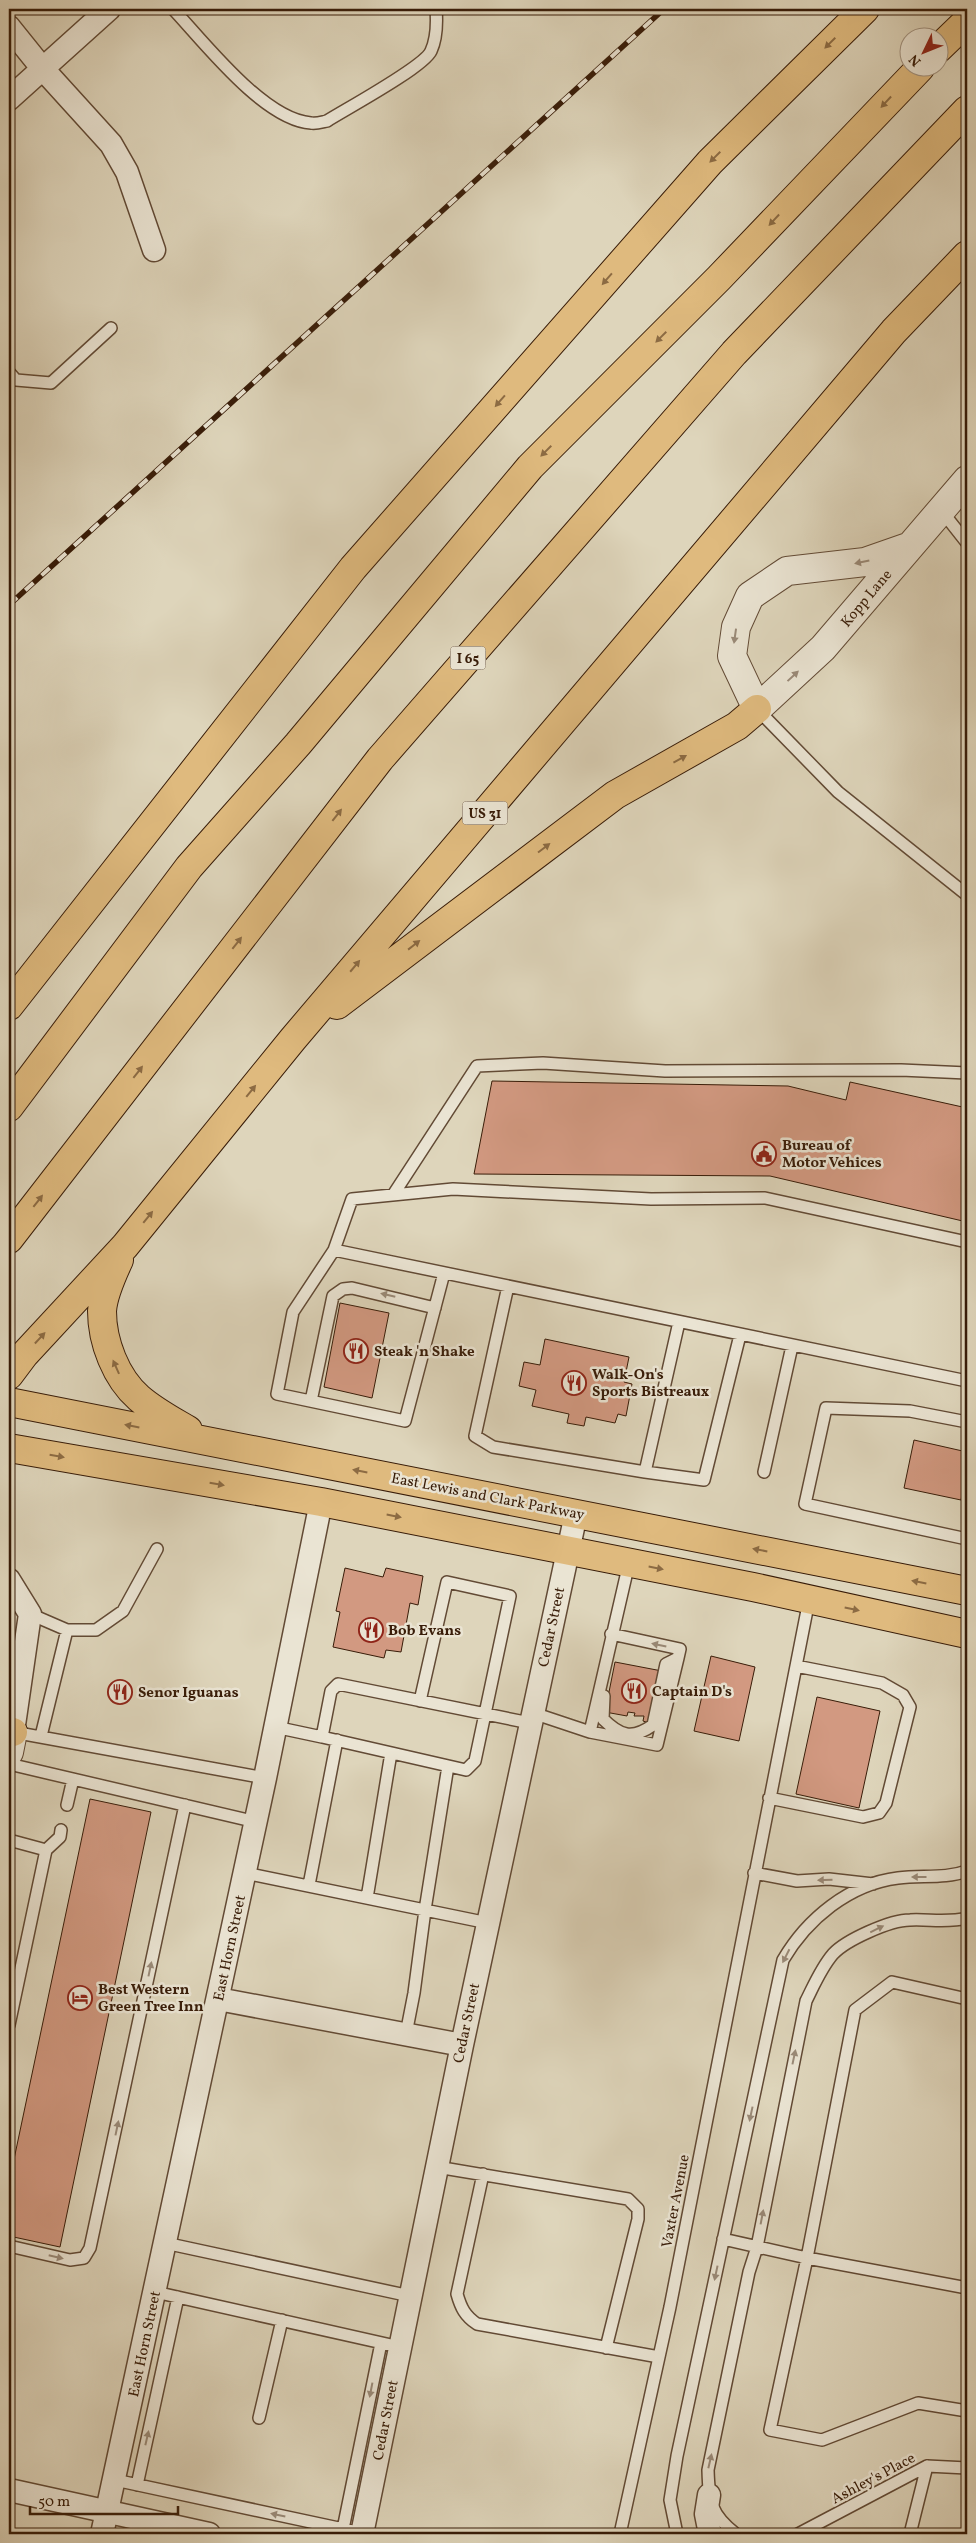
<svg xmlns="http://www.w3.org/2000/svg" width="976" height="2543" font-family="Vollkorn,serif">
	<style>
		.building { fill: #d29981; stroke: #381c08 }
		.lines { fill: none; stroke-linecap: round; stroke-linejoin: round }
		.service-casing { stroke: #624a35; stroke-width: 14 }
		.minor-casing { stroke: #624a35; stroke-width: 25 }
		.tertiary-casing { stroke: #624a35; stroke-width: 30 }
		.primary-casing { stroke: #381c08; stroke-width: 30 }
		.motorway-casing { stroke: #381c08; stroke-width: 30 }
		.service { stroke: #eae4d3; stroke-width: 11 }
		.minor { stroke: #eae4d3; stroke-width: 22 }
		.tertiary { stroke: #eae4d3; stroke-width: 28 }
		.primary { stroke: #dfba7e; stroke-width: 28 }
		.motorway { stroke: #dfba7e; stroke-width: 28 }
		.rail-casing { stroke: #381c08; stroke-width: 5.5 }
		.rail { stroke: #eae4d3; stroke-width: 4; stroke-dasharray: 11; stroke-linecap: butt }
		.oneway { fill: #8c6b43 }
		.oneway2 { fill: #9a8a78 }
		.labels { text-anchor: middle; stroke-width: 5; stroke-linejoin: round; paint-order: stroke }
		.shield { fill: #eae4d3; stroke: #6d5845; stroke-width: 1 }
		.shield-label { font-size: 14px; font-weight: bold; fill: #381c08 }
		.street-label { font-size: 15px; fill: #381c08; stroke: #eae4d3 }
		.poi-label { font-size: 15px; font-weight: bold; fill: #381c08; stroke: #eae4d3; text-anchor: start }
	</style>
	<rect width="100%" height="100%" fill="#ded5bb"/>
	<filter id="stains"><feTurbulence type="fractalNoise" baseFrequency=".004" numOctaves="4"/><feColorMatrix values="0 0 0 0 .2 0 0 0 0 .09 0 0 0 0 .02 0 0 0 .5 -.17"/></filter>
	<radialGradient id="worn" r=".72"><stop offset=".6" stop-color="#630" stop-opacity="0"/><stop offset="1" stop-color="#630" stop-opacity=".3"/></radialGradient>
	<path class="building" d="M 492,1081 L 788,1086 L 846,1100 L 850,1082 L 967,1108 L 967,1222 L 770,1176 L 474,1174 Z
		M 340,1303 L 389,1313 L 372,1398 L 324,1387 Z
		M 545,1339 L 629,1357 L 624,1382 L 632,1384 L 626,1416 L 618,1414 L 615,1423 L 586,1417 L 584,1426 L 567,1423 L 569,1414 L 532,1406 L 536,1390 L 519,1386 L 524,1362 L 540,1365 Z
		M 914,1440 L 967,1452 L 967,1468 L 961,1500 L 904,1488 Z
		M 345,1568 L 383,1577 L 386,1568 L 423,1576 L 418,1605 L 410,1603 L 401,1652 L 386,1650 L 384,1658 L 333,1647 L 340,1612 L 336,1611 Z
		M 711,1656 L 755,1667 L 739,1741 L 694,1731 Z
		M 615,1662 L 662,1671 L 652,1718 L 646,1722 L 643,1721 L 644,1716 L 634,1716 L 635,1713 L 628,1712 L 627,1716 L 605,1712 Z
		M 817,1697 L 880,1711 L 859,1808 L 796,1794 Z
		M 90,1799 L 151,1812 L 60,2247 L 9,2236 L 9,2183 Z"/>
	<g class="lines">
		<defs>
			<path id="service" d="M 173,9 C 204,42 264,120 311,123 C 316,124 322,122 327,121 C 346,109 424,67 431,51 C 437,38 437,22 436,9
				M 9,372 L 16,380 L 51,383 L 111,328
				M 941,510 L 967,543
				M 757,709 L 838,792 L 967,895
				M 393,1195 L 477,1066 L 543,1063 L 665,1071 L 901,1070 L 967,1073
				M 334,1250 L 967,1381
				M 444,1273 L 405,1421 L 277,1394 L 293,1312 L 334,1250 L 352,1199 L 453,1189 L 651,1199 L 765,1198 L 967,1242
				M 508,1286 L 475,1436 L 493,1447 L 645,1472 L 679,1322
				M 311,1401 L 333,1296 L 343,1289 L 352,1288 L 435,1308
				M 967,1422 L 910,1411 L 826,1408 L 805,1504 L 967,1539
				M 645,1472 L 704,1480 L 740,1335
				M 764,1472 L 792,1346
				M 30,1614 L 67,1630 L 41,1736
				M 67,1630 L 96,1630 L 123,1611 L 157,1549
				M 604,1696 L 603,1719 C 620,1736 632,1740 653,1725 L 666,1664 L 678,1658
				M 533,1713 L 590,1732 L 629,1563
				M 275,1727 L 322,1737 L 331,1691 L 338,1684 L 530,1723
				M 13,1732 L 265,1778
				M 590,1732 L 657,1745 L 678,1658 L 680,1649 L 611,1634
				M 322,1737 L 466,1770 L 475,1761 L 510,1596 L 447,1582 L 420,1701
				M 9,1764 L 256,1822
				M 769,1798 L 863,1817 L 879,1813 L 886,1803 L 910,1707 L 903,1695 L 882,1683 L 796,1666
				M 67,1805 L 73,1779
				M 9,1840 L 46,1850
				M 245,1873 L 488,1923
				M 754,1873 L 797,1881 L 829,1879 L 873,1884
				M 309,1885 L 337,1740
				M 367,1898 L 391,1753
				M 967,1999 L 892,1982 L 855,2010 L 807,2258 L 967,2288
				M 9,2025 L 46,1850 L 60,1837 L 61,1830
				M 406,2034 L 414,1993 L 425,1910 L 448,1766
				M 437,2167 L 628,2199 L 638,2209 L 638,2219 L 606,2348
				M 483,2174 L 457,2294 C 461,2308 465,2316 477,2324 L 659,2357
				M 723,2239 L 807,2258 L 770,2430 L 822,2440 L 918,2403 L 967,2411
				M 165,2243 L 410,2296
				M 9,2246 L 70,2260 L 84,2258 L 90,2248 L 185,1805
				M 155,2292 L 400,2347
				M 259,2418 L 282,2320
				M 115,2480 L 362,2533
				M 137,2485 L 178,2297
				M 343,2529 L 381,2343
				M 620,2534 L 670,2307 L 809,1600
				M 677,2534 L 670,2500 L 677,2456 L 783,1960 C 807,1919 849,1884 898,1878 C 922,1875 945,1879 967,1871
				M 736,2534 C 710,2514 709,2501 708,2470 L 749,2272 L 757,2247 L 806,2001 C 814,1985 821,1968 833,1954 C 846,1940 890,1920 910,1920 C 929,1919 948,1923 967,1918
				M 798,2534 L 927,2466 L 967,2468
				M 910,2534 L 927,2466"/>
			<path id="minor" d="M 9,27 L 42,68 L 111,144 L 127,172 L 154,250
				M 9,99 L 109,9
				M 9,1580 L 30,1614 L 13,1732
				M 218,1999 L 462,2045
				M 9,2490 L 209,2534
				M 709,2495 L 706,2514 L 710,2534
				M 102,2534 L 265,1778 L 321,1502
				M 362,2534 L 462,2045 L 576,1514"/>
			<path id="tertiary" d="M 908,547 L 865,562 L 787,571 L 750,596 L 736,627 L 732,656 L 757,709 L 823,648 L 967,480
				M 9,1752 L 13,1732"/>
			<path id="primary" d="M 337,1005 L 615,795 L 737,726 L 757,709
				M 9,1006 L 353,568 L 710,162 L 865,9
				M 119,1260 C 112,1275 103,1295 102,1311 C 102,1342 116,1378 139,1398 C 154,1411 171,1420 188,1430
				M 9,1375 L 24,1355 L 125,1246 L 293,1039 L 894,331 L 967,255
				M 9,1402 L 967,1591
				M 9,1448 L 321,1502 L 753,1587 L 967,1634"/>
			<path id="motorway" d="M 938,49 L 967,21
				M 9,1107 L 189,867 L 298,744 L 530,467 L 719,278 L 920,68
				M 9,1239 L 380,759 L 734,353 L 967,110
				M 9,1731 L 13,1732"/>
		</defs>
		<use href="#service" class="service-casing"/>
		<use href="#minor" class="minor-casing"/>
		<use href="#tertiary" class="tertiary-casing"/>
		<use href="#primary" class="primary-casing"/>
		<use href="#motorway" class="motorway-casing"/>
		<use href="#service" class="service"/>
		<use href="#minor" class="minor"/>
		<use href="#tertiary" class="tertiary"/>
		<use href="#primary" class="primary"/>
		<use href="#motorway" class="motorway"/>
		<defs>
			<path id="rail" d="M 9,605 L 664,9"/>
		</defs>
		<use href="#rail" class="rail-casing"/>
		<use href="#rail" class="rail"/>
	</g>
	<defs><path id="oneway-solid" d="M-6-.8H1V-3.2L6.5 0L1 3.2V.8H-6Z" transform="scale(1.25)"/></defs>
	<g class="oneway">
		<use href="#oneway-solid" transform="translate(830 43) rotate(135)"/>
		<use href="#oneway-solid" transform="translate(886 102) rotate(133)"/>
		<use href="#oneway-solid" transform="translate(715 157) rotate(135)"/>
		<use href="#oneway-solid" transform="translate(774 220) rotate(133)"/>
		<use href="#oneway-solid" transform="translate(607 279) rotate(131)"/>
		<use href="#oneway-solid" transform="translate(661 337) rotate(135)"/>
		<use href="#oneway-solid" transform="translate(500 401) rotate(131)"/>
		<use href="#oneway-solid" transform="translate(546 451) rotate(135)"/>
		<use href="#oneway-solid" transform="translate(680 759) rotate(-29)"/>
		<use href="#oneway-solid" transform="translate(337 815) rotate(-52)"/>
		<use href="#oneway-solid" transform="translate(544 848) rotate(-37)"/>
		<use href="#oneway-solid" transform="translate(237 943) rotate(-52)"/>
		<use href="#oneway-solid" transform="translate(414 945) rotate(-38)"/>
		<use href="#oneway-solid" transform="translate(355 966) rotate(-50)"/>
		<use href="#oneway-solid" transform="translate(138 1072) rotate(-52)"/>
		<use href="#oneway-solid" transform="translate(251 1091) rotate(-51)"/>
		<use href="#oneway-solid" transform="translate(38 1201) rotate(-52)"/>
		<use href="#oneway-solid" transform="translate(148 1217) rotate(-51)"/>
		<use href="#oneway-solid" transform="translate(40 1338) rotate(-47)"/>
		<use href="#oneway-solid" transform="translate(116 1367) rotate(-114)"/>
		<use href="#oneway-solid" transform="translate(132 1426) rotate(-169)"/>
		<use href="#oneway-solid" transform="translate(57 1456) rotate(10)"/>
		<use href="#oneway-solid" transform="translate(360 1471) rotate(-169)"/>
		<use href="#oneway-solid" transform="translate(217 1484) rotate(10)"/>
		<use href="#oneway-solid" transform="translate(394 1516) rotate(11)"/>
		<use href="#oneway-solid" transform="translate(760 1550) rotate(-169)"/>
		<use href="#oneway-solid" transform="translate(656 1568) rotate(11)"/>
		<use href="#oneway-solid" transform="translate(919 1582) rotate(-169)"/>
		<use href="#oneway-solid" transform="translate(852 1609) rotate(12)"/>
	</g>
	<g class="oneway2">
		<use href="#oneway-solid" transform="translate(862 562) rotate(168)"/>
		<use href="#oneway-solid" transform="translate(735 636) rotate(98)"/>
		<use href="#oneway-solid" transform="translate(793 676) rotate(-43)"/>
		<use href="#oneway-solid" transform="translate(388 1295) rotate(-167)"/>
		<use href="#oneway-solid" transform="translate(659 1645) rotate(-168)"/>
		<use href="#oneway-solid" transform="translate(919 1877) rotate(180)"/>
		<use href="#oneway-solid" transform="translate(825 1880) rotate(178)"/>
		<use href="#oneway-solid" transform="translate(877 1929) rotate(-26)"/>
		<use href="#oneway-solid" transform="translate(786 1956) rotate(117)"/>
		<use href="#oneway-solid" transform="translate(150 1969) rotate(-78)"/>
		<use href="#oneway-solid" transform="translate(794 2057) rotate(-78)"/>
		<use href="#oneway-solid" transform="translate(751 2114) rotate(102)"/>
		<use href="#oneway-solid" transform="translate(117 2128) rotate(-78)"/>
		<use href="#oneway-solid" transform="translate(762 2217) rotate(-79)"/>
		<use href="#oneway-solid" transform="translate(56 2257) rotate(13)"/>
		<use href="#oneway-solid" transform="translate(716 2273) rotate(102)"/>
		<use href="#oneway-solid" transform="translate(371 2390) rotate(101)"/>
		<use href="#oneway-solid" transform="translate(147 2438) rotate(-77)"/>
		<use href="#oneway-solid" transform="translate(710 2461) rotate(-77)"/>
		<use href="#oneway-solid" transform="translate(278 2515) rotate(-168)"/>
	</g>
	<defs>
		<symbol id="civic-ring" viewBox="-11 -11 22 22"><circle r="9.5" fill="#eae4d3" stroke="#8f2418" stroke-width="1.5"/><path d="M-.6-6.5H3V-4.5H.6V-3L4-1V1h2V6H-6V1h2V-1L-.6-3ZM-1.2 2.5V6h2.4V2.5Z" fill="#8f2418"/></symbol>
		<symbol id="restaurant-ring" viewBox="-11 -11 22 22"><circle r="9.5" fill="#eae4d3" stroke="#8f2418" stroke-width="1.5"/><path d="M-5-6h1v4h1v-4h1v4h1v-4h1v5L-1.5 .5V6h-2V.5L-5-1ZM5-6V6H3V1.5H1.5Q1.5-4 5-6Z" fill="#8f2418"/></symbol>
		<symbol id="hotel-ring" viewBox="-11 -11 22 22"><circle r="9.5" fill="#eae4d3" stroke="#8f2418" stroke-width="1.5"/><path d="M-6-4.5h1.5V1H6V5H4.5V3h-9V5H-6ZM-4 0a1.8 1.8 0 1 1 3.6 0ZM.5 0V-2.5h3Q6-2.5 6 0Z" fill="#8f2418"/></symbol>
	</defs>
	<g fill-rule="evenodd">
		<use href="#civic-ring" x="750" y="1140" width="28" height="28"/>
		<use href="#restaurant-ring" x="342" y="1337" width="28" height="28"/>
		<use href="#restaurant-ring" x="560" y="1369" width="28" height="28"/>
		<use href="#restaurant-ring" x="357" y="1616" width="28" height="28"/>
		<use href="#restaurant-ring" x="620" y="1677" width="28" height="28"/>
		<use href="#restaurant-ring" x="106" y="1678" width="28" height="28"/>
		<use href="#hotel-ring" x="66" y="1984" width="28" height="28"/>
	</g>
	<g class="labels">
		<g class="shield">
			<rect x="450.5" y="646.5" width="35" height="23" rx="4"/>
			<rect x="462.5" y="801.5" width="45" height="23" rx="4"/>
		</g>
		<g class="shield-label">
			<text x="468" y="663">I 65</text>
			<text x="485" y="818">US 31</text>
		</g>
		<g class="street-label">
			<text transform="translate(866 598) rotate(-50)" y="5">Kopp Lane</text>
			<text transform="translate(488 1496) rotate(11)" y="5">East Lewis and Clark Parkway</text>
			<text transform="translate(551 1627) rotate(-78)" y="5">Cedar Street</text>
			<text transform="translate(229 1948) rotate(-78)" y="5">East Horn Street</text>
			<text transform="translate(466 2023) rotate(-78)" y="5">Cedar Street</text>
			<text transform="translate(675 2201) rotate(-79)" y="5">Vaxter Avenue</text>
			<text transform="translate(144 2344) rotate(-78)" y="5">East Horn Street</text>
			<text transform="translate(385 2420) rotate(-79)" y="5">Cedar Street</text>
			<text transform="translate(873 2478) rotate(-28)" y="5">Ashley's Place</text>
		</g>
		<g class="poi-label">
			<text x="782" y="1150">Bureau of<tspan x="782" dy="17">Motor Vehices</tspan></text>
			<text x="374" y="1356">Steak 'n Shake</text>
			<text x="592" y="1379">Walk-On's<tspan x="592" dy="17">Sports Bistreaux</tspan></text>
			<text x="388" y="1635">Bob Evans</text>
			<text x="652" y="1696">Captain D's</text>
			<text x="138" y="1697">Senor Iguanas</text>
			<text x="98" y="1994">Best Western<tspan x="98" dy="17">Green Tree Inn</tspan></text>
		</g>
	</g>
	<rect width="976" height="2543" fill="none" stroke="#ded5bb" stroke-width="30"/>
	<rect x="10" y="10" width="956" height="2523" fill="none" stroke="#381c08" stroke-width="2.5"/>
	<rect x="15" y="15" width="946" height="2513" fill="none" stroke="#381c08"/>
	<g transform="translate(924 52) rotate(227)"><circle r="24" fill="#eae4d3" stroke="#a39482"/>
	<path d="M0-4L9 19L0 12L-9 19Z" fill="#8f2418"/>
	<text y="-8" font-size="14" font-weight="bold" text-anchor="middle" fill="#381c08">N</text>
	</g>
	<path d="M30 2506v8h148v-8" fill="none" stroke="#381c08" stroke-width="2.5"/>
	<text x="38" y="2506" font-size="15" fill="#381c08" stroke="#eae4d3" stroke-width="4" paint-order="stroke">50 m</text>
	<rect width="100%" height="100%" filter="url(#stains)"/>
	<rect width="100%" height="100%" fill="url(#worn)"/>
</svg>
